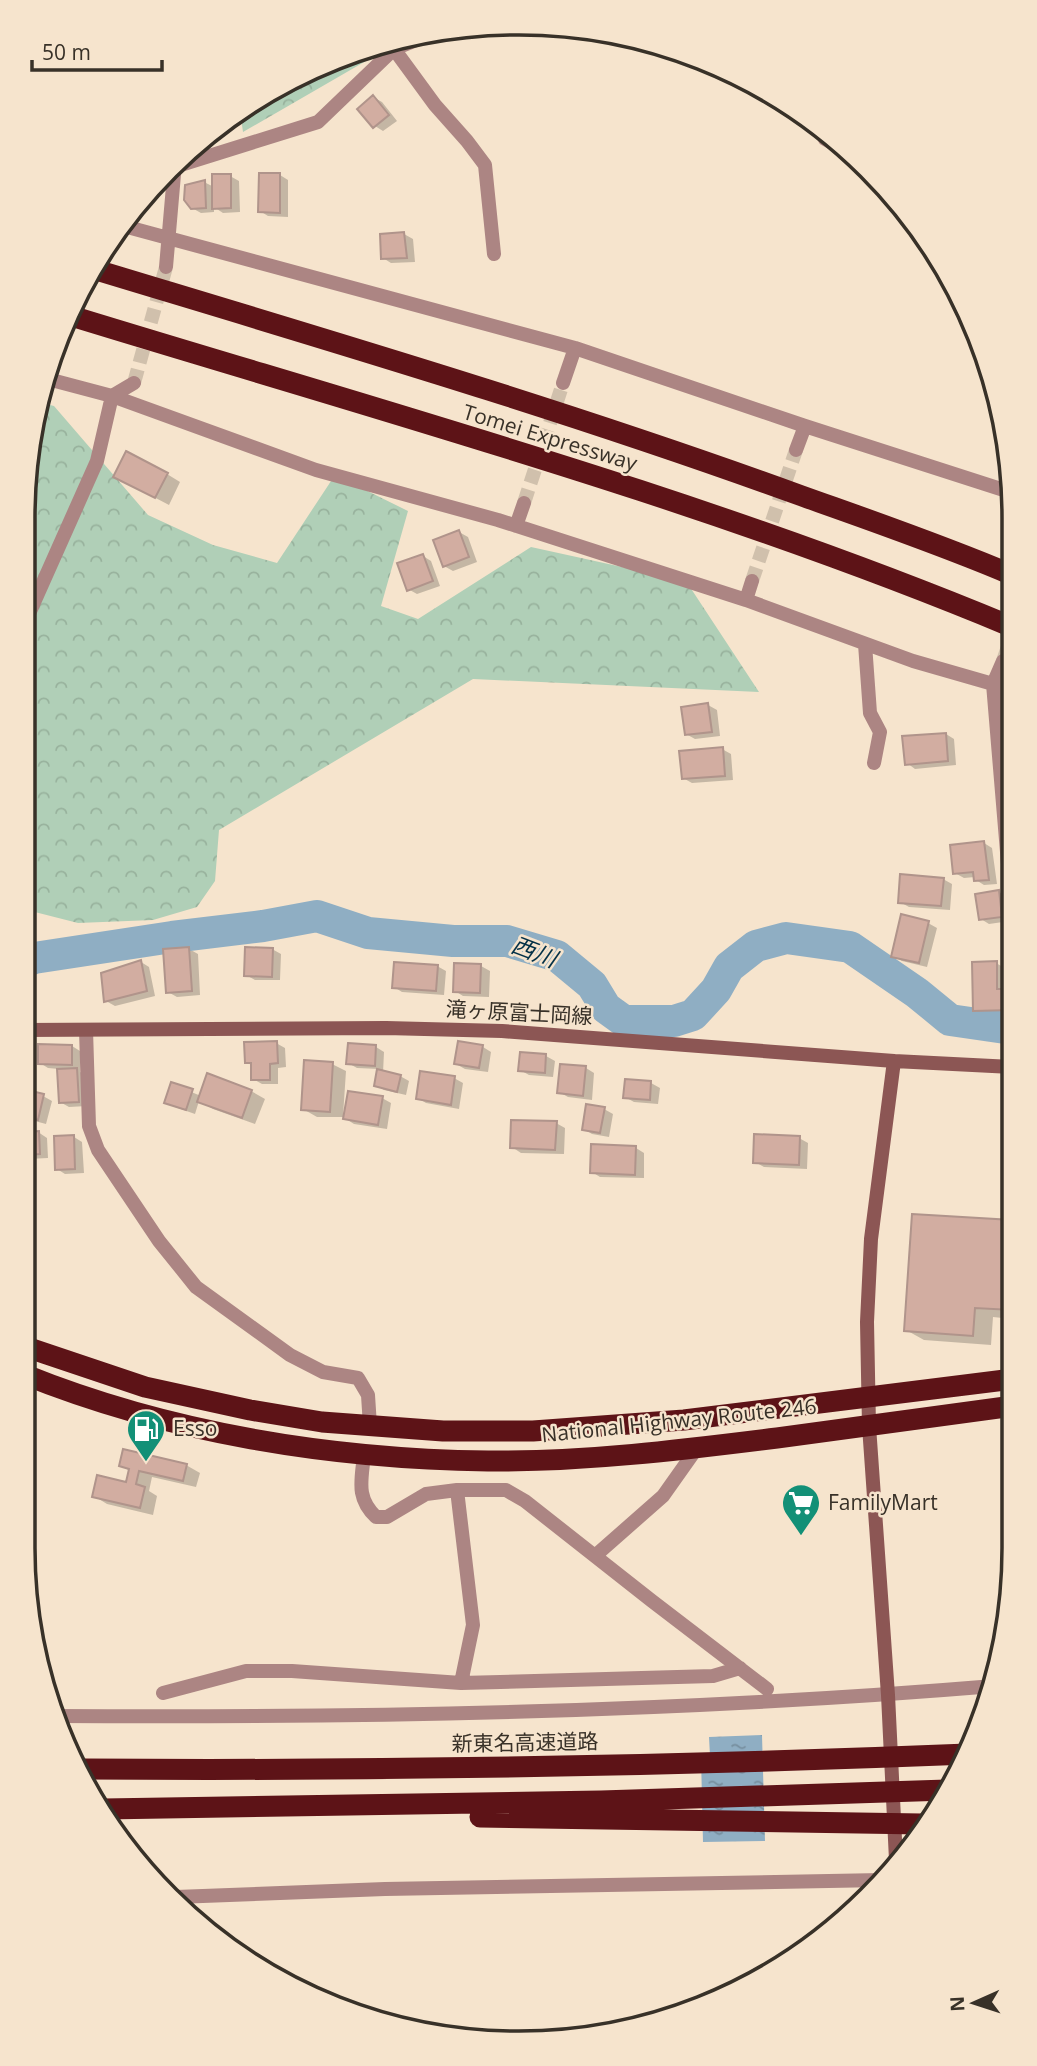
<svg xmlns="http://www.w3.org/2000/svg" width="1037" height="2066" font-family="'Open Sans','Noto Sans JP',sans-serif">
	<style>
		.forest { fill: url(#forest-crowns) }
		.water { fill: url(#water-ripples) }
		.shadow { fill: #0003 }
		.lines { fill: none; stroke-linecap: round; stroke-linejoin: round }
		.river { stroke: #8faec3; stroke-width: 32 }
		.building { fill: #d2ada1; stroke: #b0948b; stroke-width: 2 }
		.street-tunnel { stroke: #d0c0ac; stroke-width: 14; stroke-dasharray: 14 7; stroke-linecap: butt }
		.street { stroke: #ac8583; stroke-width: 14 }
		.secondary { stroke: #8c5654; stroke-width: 14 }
		.highway { stroke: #5d1317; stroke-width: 21 }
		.highway-bridge { stroke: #5d1317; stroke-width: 21 }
		.labels { text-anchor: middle; stroke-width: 5; stroke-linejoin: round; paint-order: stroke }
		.street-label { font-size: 21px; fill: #383128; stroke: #f6e4cd }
		.poi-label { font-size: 21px; fill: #383128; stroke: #f6e4cd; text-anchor: start }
		.water-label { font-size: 23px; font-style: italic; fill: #043147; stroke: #f6e4cd }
		.rim { fill: none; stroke: #383128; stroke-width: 3.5 }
	</style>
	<defs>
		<pattern id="forest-crowns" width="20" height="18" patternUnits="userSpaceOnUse" patternTransform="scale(1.75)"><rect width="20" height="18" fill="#b0cfb7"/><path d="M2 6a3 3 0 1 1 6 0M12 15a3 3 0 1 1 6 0" fill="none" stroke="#98b29d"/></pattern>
		<pattern id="water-ripples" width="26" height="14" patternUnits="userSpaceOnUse" patternTransform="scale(1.75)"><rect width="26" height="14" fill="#8faec3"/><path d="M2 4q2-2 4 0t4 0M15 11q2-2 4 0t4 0" fill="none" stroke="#768e9e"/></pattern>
	</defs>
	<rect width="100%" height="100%" fill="#f6e4cd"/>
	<path class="forest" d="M 404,39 L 243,132 L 240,111 L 270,89 L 359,49 Z
		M 38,402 L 54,406 L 148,515 L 213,545 L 277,563 L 335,475 L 408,511 L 381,606 L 418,619 L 531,547 L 686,581 L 759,692 L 473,679 L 219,830 L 215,881 L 197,907 L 153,920 L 78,923 L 23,909 L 24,486 Z"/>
	<path class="water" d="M 762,1735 L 765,1841 L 703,1842 L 701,1757 L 710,1756 L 709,1737 Z"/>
	<path class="shadow" d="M 373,97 L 382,102 L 397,121 L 383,131 L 375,126 Z
		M 280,175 L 288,180 L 288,217 L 268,216 L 260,211 Z
		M 230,176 L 239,181 L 240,212 L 223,213 L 214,207 L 214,212 L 201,213 L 192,208 L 204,182 L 214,187 Z
		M 404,234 L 413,239 L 415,262 L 391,263 L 383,258 Z
		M 167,474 L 180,482 L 169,505 L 129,484 Z
		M 459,532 L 468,537 L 477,562 L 453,571 L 444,566 Z
		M 423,556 L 431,561 L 440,586 L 417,594 L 408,589 Z
		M 708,705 L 717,710 L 720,736 L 695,739 L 686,734 Z
		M 946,734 L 954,739 L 956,765 L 915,769 L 907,763 Z
		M 722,749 L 731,754 L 733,780 L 692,783 L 683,778 Z
		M 984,843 L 992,848 L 997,884 L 984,885 L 976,880 L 975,877 L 964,878 L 955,873 Z
		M 943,879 L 952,884 L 950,910 L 909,907 L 900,902 Z
		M 999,892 L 1007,897 L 1010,921 L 989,924 L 981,919 Z
		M 928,923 L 937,928 L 927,967 L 902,961 L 893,956 Z
		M 189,949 L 198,954 L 200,995 L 177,997 L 168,992 Z
		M 272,949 L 281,954 L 280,980 L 255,980 L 246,975 Z
		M 141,962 L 149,967 L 155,996 L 115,1006 L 106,1001 Z
		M 996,963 L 1010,971 L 1012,1017 L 988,1018 L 975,1010 Z
		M 456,965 L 481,966 L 490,971 L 489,997 L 463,996 L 455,991 Z
		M 437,966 L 446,971 L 444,995 L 402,992 L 394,987 Z
		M 276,1043 L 285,1048 L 286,1067 L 278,1068 L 278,1084 L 262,1084 L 253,1079 L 253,1066 L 246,1062 Z
		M 72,1046 L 80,1051 L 80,1072 L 86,1075 L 87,1106 L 69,1107 L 60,1102 L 59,1069 L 48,1068 L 40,1063 Z
		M 376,1047 L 384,1052 L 383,1073 L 400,1076 L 409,1081 L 406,1095 L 384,1090 L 376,1085 L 379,1069 L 357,1068 L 348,1063 Z
		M 483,1047 L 491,1052 L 488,1072 L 465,1069 L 456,1064 Z
		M 546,1056 L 555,1061 L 553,1077 L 529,1075 L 520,1070 Z
		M 332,1064 L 346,1071 L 343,1116 L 382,1098 L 391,1103 L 387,1129 L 354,1124 L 343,1117 L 317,1117 L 303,1109 Z
		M 586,1068 L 594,1073 L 592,1100 L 568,1097 L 559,1092 Z
		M 454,1078 L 463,1083 L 459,1109 L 426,1103 L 418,1098 Z
		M 626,1081 L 651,1083 L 660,1088 L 658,1104 L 634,1102 L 625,1097 Z
		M 172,1084 L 201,1096 L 251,1091 L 265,1099 L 255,1124 L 213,1109 L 199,1101 L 195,1114 L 175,1107 L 166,1102 Z
		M 23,1091 L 43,1096 L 52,1101 L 46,1124 L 27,1119 L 23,1127 Z
		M 604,1109 L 613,1114 L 609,1137 L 592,1134 L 584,1129 Z
		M 556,1123 L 565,1128 L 564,1154 L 521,1153 L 512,1147 Z
		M 38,1132 L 47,1138 L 48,1158 L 28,1159 L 23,1156 L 23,1133 Z
		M 74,1137 L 82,1142 L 84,1173 L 65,1174 L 57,1169 Z
		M 799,1138 L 808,1143 L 807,1169 L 764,1167 L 755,1162 Z
		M 636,1148 L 644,1153 L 644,1178 L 600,1177 L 592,1172 Z
		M 914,1215 L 1012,1222 L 1012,1319 L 993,1317 L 991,1345 L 924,1340 L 906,1330 Z
		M 121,1465 L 186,1465 L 200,1473 L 196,1487 L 152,1477 L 149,1491 L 157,1496 L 153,1515 L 107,1504 L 94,1496 L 127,1484 L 130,1471 Z"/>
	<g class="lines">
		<path class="river" d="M 23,963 L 34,958 L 172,937 L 263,926 L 317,916 L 368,933 L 453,941 L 507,941 L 557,956 L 592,985 L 606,1008 L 624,1021 L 674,1021 L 693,1015 L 716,990 L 729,967 L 756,946 L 786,938 L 850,947 L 917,993 L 950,1020 L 1012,1029"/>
	</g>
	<path class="building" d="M 373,95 L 389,115 L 373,128 L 357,109 Z
		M 259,173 L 280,173 L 280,213 L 258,212 Z
		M 212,174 L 231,174 L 231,208 L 212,209 Z
		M 205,180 L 206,208 L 191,209 L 184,200 L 185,185 Z
		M 404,232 L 407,258 L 381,259 L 380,234 Z
		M 126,451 L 168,473 L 155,498 L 113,477 Z
		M 459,530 L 469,557 L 443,567 L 433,540 Z
		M 423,554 L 433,581 L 407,591 L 397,563 Z
		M 708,703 L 712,732 L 685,735 L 681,707 Z
		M 946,733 L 948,761 L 905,765 L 902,736 Z
		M 723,747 L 725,776 L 682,779 L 679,751 Z
		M 984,841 L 989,880 L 974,881 L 973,872 L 953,874 L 950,845 Z
		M 900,874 L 944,878 L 941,906 L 898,903 Z
		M 999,890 L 1002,917 L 979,920 L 975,894 Z
		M 901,914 L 929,921 L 919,963 L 891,957 Z
		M 189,947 L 192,991 L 166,993 L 163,949 Z
		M 245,947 L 273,948 L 272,977 L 244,976 Z
		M 141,960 L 147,991 L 104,1002 L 101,973 Z
		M 997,961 L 997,989 L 1011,989 L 1012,1010 L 973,1011 L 972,962 Z
		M 394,962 L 438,965 L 436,991 L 392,988 Z
		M 454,963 L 481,964 L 480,993 L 453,992 Z
		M 277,1041 L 278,1063 L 270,1064 L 270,1080 L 251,1080 L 251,1063 L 245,1063 L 244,1042 Z
		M 458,1041 L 483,1045 L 479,1068 L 454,1064 Z
		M 348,1043 L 376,1045 L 375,1066 L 346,1064 Z
		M 38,1044 L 72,1045 L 72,1065 L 38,1064 Z
		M 520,1052 L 546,1054 L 545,1073 L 518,1071 Z
		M 304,1060 L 333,1062 L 330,1112 L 301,1110 Z
		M 560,1064 L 586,1066 L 583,1096 L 557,1093 Z
		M 77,1068 L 79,1102 L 59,1103 L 57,1069 Z
		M 377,1069 L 401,1075 L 397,1092 L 374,1086 Z
		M 420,1071 L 455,1076 L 451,1105 L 416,1099 Z
		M 207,1073 L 252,1090 L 242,1118 L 197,1102 Z
		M 625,1079 L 651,1081 L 650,1100 L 623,1098 Z
		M 171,1082 L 193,1089 L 186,1110 L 164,1103 Z
		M 23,1089 L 44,1094 L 38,1120 L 23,1117 Z
		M 348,1091 L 383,1096 L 378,1125 L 343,1119 Z
		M 586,1104 L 605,1107 L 600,1133 L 582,1130 Z
		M 511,1120 L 557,1121 L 555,1150 L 510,1148 Z
		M 39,1131 L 40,1154 L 23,1155 L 23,1132 Z
		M 754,1134 L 800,1136 L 799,1165 L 753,1163 Z
		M 74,1135 L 75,1169 L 55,1170 L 54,1136 Z
		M 591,1144 L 636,1146 L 635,1175 L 590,1173 Z
		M 912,1214 L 1012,1220 L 1012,1310 L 975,1308 L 973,1336 L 904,1331 Z
		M 123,1449 L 187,1464 L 183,1481 L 139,1471 L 136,1484 L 145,1487 L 140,1508 L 92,1497 L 97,1475 L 126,1482 L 129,1469 L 119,1466 Z"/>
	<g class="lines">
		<path class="street-tunnel" d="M 134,383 L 166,267
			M 524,503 L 563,383
			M 752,581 L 796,450
			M 1003,661 L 1010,641"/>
		<path class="street" d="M 394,49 L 435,105 L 467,141 L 485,165 L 494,254
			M 817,123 L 825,139 L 846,151
			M 174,167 L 318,122 L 394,49 L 443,29
			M 120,225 L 575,348 L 805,426 L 1010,492
			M 166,267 L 175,163
			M 44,378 L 112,396 L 316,470 L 498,520 L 746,600 L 913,661 L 993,684 L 1011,693
			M 563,383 L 575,348
			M 796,450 L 805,426
			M 516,526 L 524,503
			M 746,600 L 752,581
			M 24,625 L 97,461 L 112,396 L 134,383
			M 865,644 L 870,713 L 880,732 L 874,763
			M 1003,661 L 993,684 L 1011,900
			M 86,1030 L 89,1126 L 98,1150 L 159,1241 L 196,1287 L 290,1355 L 323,1372 L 358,1378 L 368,1395 L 370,1426
			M 364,1454 C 362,1479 355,1497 376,1517 L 387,1517 L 426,1494 L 457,1490 L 506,1490 L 525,1501 L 652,1601 L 767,1689
			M 457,1490 L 473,1625 L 461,1683
			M 596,1555 L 663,1496 L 697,1448
			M 163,1693 L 246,1671 L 292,1671 L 461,1683 L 713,1676 L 740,1668
			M 54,1716 C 368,1718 681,1712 994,1686
			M 176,1897 L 385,1889 L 882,1880"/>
		<path class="secondary" d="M 23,1030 L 386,1028 L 502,1031 L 894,1061 L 1012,1067
			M 894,1061 L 871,1239 L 867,1322 L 869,1426 L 888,1695 L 896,1860"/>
		<path class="highway" d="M 93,269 C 331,341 569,411 802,496 C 872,521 942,545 1010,574
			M 68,315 C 384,412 705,499 1010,626
			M 23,1346 L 145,1387 L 250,1410 L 322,1422 L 443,1431 L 533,1431 L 684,1420 L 1013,1379
			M 23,1374 C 169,1433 331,1459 488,1461 C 584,1462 681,1450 777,1438 C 856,1427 934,1417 1013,1406"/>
		<path class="highway-bridge" d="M 83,1769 C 378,1771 673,1766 968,1754
			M 104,1809 L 601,1801 L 947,1790
			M 480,1817 L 922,1824"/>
	</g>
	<defs>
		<symbol id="fuel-pin" viewBox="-11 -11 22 30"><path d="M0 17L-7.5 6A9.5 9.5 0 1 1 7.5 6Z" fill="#139077" stroke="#f6e4cd"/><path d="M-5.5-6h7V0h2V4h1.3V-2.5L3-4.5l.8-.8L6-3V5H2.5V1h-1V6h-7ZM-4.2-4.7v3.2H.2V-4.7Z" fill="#fff"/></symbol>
		<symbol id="supermarket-pin" viewBox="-11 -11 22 30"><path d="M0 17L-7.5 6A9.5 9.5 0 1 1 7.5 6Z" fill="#139077" stroke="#f6e4cd"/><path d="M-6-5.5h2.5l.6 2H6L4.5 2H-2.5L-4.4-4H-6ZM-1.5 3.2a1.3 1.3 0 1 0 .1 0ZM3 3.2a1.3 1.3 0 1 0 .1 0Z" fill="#fff"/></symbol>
	</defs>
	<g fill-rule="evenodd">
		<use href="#fuel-pin" x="124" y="1407" width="44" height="60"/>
		<use href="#supermarket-pin" x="779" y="1481" width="44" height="60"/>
	</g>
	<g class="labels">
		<g class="street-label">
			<text transform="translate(550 438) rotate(17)" y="7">Tomei Expressway</text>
			<text transform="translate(519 1013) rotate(3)" y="7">滝ヶ原富士岡線</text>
			<text transform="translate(679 1421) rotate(-6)" y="7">National Highway Route 246</text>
			<text transform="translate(525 1743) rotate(-1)" y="7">新東名高速道路</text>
		</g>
		<g class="poi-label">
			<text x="173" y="1436">Esso</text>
			<text x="828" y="1510">FamilyMart</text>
		</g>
		<g class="water-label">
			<text transform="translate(534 952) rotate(21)" y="8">西川</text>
		</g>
	</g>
	<path d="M0 0H1037V2066H0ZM518 35H519A483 483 0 0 1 1002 518V1548A483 483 0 0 1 519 2031H518A483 483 0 0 1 35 1548V518A483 483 0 0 1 518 35Z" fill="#f6e4cd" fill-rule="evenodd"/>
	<path class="rim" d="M518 35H519A483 483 0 0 1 1002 518V1548A483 483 0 0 1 519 2031H518A483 483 0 0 1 35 1548V518A483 483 0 0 1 518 35Z"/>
	<g transform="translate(974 2003) rotate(267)" stroke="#f6e4cd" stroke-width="5" paint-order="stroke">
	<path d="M0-5L12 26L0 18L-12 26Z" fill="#383128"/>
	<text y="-10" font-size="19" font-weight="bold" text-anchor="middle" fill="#383128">N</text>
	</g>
	<path d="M32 60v10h130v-10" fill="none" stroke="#383128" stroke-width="3.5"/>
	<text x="42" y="60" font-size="21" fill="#383128" stroke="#f6e4cd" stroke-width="5" paint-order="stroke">50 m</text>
</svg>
